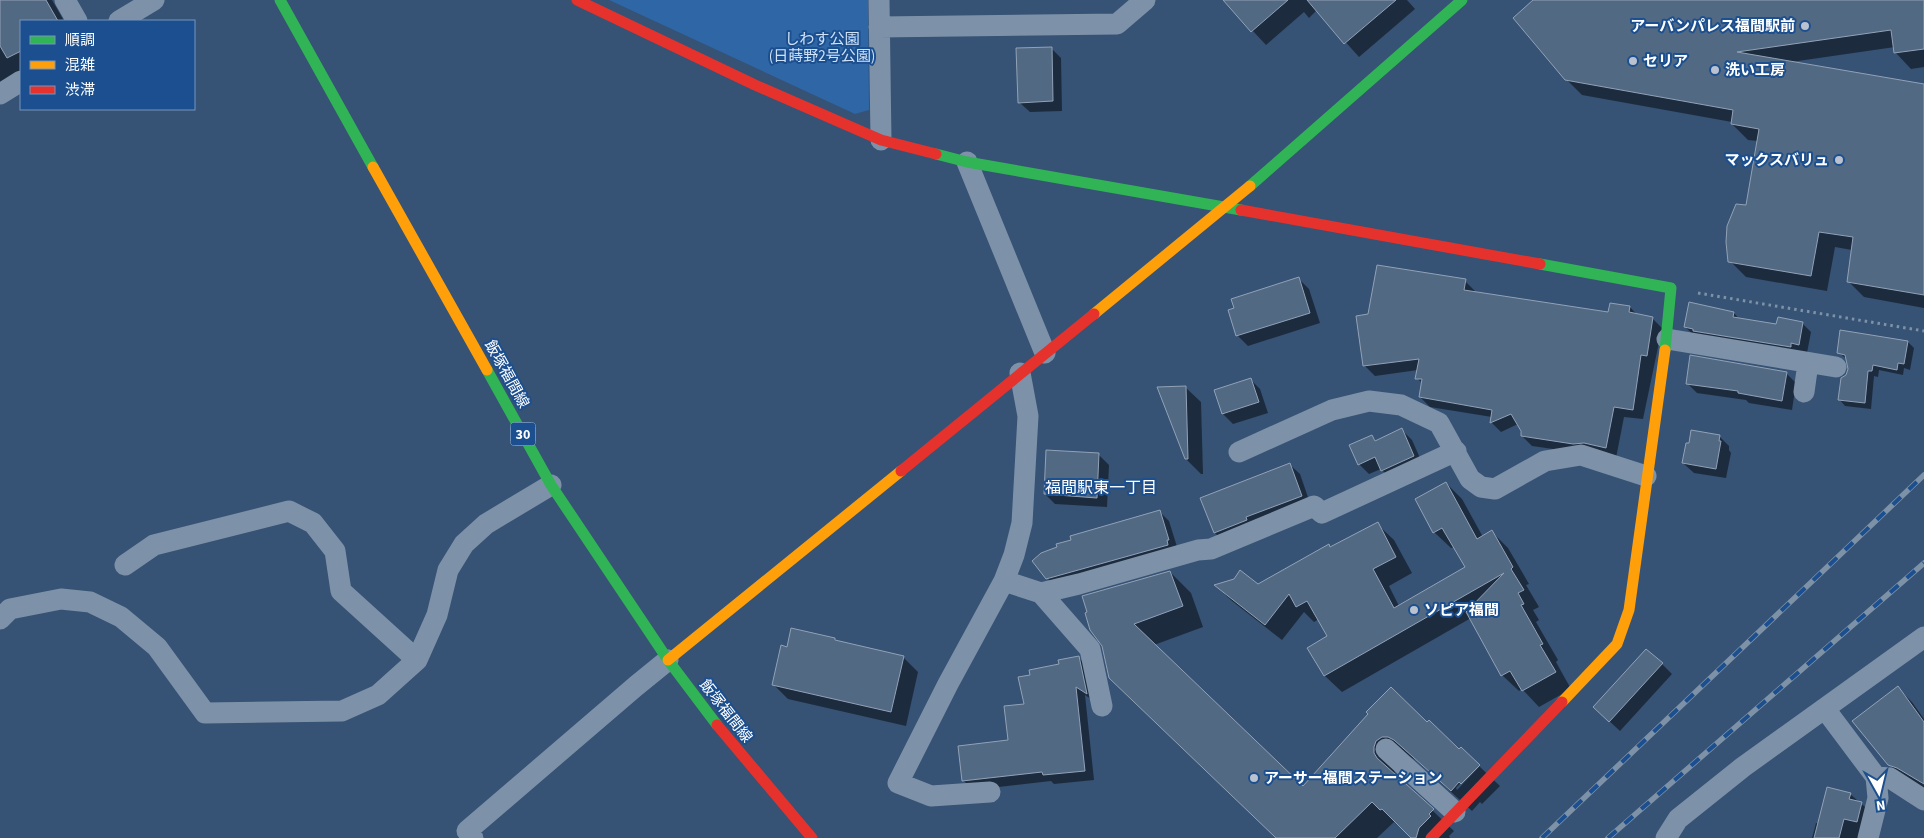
<svg xmlns="http://www.w3.org/2000/svg" width="1924" height="838" font-family="'Source Sans 3','Noto Sans JP',sans-serif">
	<style>
		.green { fill: #2f66a5 }
		.shadow { fill: #0007; fill-rule: evenodd }
		.building { fill: #526984; stroke: #92a2b6 }
		.lines { fill: none; stroke-linecap: round; stroke-linejoin: round }
		.path { stroke: #7d92a8; stroke-width: 3; stroke-dasharray: 2.5 4; stroke-linecap: butt }
		.street { stroke: #7d92a8; stroke-width: 21 }
		.fast { stroke: #30b455; stroke-width: 11 }
		.slow { stroke: #ff9f0a; stroke-width: 11 }
		.jam { stroke: #e5322d; stroke-width: 11 }
		.rail-casing { stroke: #7e92a7; stroke-width: 5.5 }
		.rail { stroke: #1b4f8f; stroke-width: 4; stroke-dasharray: 11; stroke-linecap: butt }
		.poi-dot { fill: #b9c2ce; stroke: #1b4f8f; stroke-width: 2 }
		.labels { text-anchor: middle; stroke-width: 4; stroke-linejoin: round; paint-order: stroke }
		.shield { fill: #1b4f8f; stroke: #bbcadd; stroke-width: 1 }
		.shield-label { font-size: 14px; font-weight: bold; fill: #fff }
		.poi-label { font-size: 15px; font-weight: bold; fill: #fff; stroke: #1b4f8f; text-anchor: start }
		.park-label { font-size: 15px; fill: #cfe3fa; stroke: #1b4f8f }
		.street-label { font-size: 15px; fill: #fff; stroke: #1b4f8f }
		.neighbourhood-label { font-size: 16px; fill: #fff; stroke: #1b4f8f }
	</style>
	<rect width="100%" height="100%" fill="#365274"/>
	<path class="green" d="M 609,0 L 868,0 L 869,110 L 855,114 Z"/>
	<path class="shadow" d="M 0,0 L 52,0 L 64,21 L 21,21 L 21,79 L 0,94 Z
		M 1224,0 L 1407,0 L 1415,9 L 1359,57 L 1317,10 L 1309,18 L 1304,12 L 1266,45 Z
		M 1535,0 L 1924,0 L 1924,67 L 1911,69 L 1896,53 L 1895,47 L 1791,62 L 1924,85 L 1924,308 L 1864,297 L 1848,281 L 1852,250 L 1835,247 L 1827,291 L 1746,277 L 1730,261 L 1747,206 L 1758,141 L 1748,140 L 1732,124 L 1732,122 L 1582,95 L 1566,79 Z
		M 1051,48 L 1061,58 L 1062,111 L 1030,112 L 1019,102 Z
		M 1299,279 L 1309,289 L 1320,323 L 1248,346 L 1238,336 L 1230,311 Z
		M 1465,281 L 1475,291 L 1475,293 L 1609,313 L 1630,307 L 1637,315 L 1652,318 L 1662,328 L 1643,419 L 1624,417 L 1616,458 L 1532,446 L 1522,436 L 1518,424 L 1501,432 L 1491,422 L 1492,417 L 1430,407 L 1420,397 L 1423,384 L 1417,378 L 1418,370 L 1375,376 L 1365,366 L 1358,317 L 1370,315 Z
		M 1734,313 L 1740,320 L 1778,326 L 1802,323 L 1811,332 L 1807,353 L 1694,335 L 1685,327 Z
		M 1908,342 L 1914,348 L 1910,370 L 1904,368 L 1903,375 L 1879,370 L 1878,377 L 1874,376 L 1871,409 L 1845,406 L 1839,399 L 1850,369 L 1848,360 L 1839,353 Z
		M 1786,373 L 1796,383 L 1792,410 L 1749,403 L 1746,400 L 1697,393 L 1687,383 Z
		M 1250,379 L 1260,389 L 1268,413 L 1233,424 L 1223,414 L 1216,390 Z
		M 1185,387 L 1201,402 L 1203,474 L 1201,474 L 1186,459 Z
		M 1402,430 L 1412,440 L 1424,467 L 1392,480 L 1381,469 L 1369,474 L 1359,464 L 1372,436 L 1376,441 Z
		M 1719,436 L 1729,446 L 1729,450 L 1731,453 L 1726,478 L 1694,473 L 1683,463 Z
		M 1099,455 L 1109,465 L 1107,507 L 1055,504 L 1045,494 Z
		M 1289,464 L 1300,474 L 1311,506 L 1225,543 L 1215,533 L 1202,499 Z
		M 1446,483 L 1462,499 L 1483,537 L 1492,532 L 1508,548 L 1529,584 L 1526,585 L 1539,607 L 1533,610 L 1539,620 L 1536,622 L 1558,660 L 1556,662 L 1571,689 L 1539,707 L 1522,689 L 1519,691 L 1502,675 L 1471,618 L 1342,692 L 1325,676 L 1309,648 L 1329,637 L 1319,619 L 1314,622 L 1304,612 L 1282,640 L 1232,601 L 1216,586 L 1258,586 L 1377,524 L 1394,540 L 1412,573 L 1389,586 L 1399,606 L 1466,567 L 1454,547 L 1451,548 L 1434,532 Z
		M 1159,511 L 1169,521 L 1178,550 L 1058,588 L 1047,578 Z
		M 1170,572 L 1191,593 L 1203,627 L 1154,645 L 1303,788 L 1370,714 L 1427,724 L 1479,766 L 1500,786 L 1482,804 L 1480,802 L 1472,811 L 1416,760 L 1410,757 L 1394,768 L 1395,775 L 1454,831 L 1449,836 L 1450,838 L 1412,838 L 1394,822 L 1377,838 L 1277,838 L 1103,645 ZM 1477,765 L 1479,767 L 1457,790 L 1456,788 Z
		M 835,639 L 838,642 L 903,657 L 918,672 L 906,726 L 788,699 L 773,684 L 788,648 Z
		M 1078,657 L 1088,667 L 1095,702 L 1085,695 L 1094,780 L 1054,784 L 1051,781 L 973,790 L 963,780 L 1009,742 L 1025,705 L 1032,676 Z
		M 1662,664 L 1672,674 L 1620,731 L 1605,717 Z
		M 1898,688 L 1912,702 L 1924,719 L 1924,789 L 1904,779 L 1889,764 Z
		M 1850,794 L 1872,813 L 1865,838 L 1812,838 L 1816,823 L 1819,823 Z"/>
	<path class="building" d="M 0,0 L 46,0 L 58,21 L 21,21 L 21,51 L 7,58 L 0,46 Z
		M 1223,0 L 1288,0 L 1251,32 Z
		M 1307,0 L 1396,0 L 1344,44 Z
		M 1533,0 L 1924,0 L 1924,49 L 1894,53 L 1891,30 L 1737,52 L 1924,84 L 1924,295 L 1847,282 L 1853,237 L 1819,232 L 1811,276 L 1728,262 L 1726,242 L 1727,226 L 1736,204 L 1746,205 L 1759,129 L 1731,124 L 1733,110 L 1565,80 L 1513,18 Z
		M 1052,47 L 1053,101 L 1018,103 L 1016,48 Z
		M 1377,265 L 1466,279 L 1464,290 L 1608,312 L 1610,303 L 1630,306 L 1629,312 L 1653,317 L 1647,356 L 1641,355 L 1633,410 L 1614,407 L 1606,448 L 1584,443 L 1573,444 L 1521,436 L 1521,431 L 1511,414 L 1490,423 L 1492,410 L 1419,397 L 1422,379 L 1415,379 L 1419,359 L 1363,366 L 1356,316 L 1368,314 Z
		M 1299,277 L 1310,313 L 1236,336 L 1228,310 L 1234,308 L 1231,299 Z
		M 1689,302 L 1734,312 L 1733,317 L 1776,324 L 1778,317 L 1803,322 L 1799,345 L 1791,343 L 1791,347 L 1693,331 L 1693,329 L 1684,327 Z
		M 1840,330 L 1908,341 L 1904,364 L 1898,363 L 1897,370 L 1873,365 L 1872,371 L 1868,371 L 1865,403 L 1838,400 L 1841,378 L 1846,375 L 1848,369 L 1845,355 L 1837,353 Z
		M 1690,355 L 1787,372 L 1782,401 L 1738,393 L 1738,391 L 1686,384 Z
		M 1251,378 L 1259,402 L 1222,414 L 1214,390 Z
		M 1186,386 L 1188,459 L 1185,459 L 1157,387 Z
		M 1402,428 L 1414,456 L 1381,471 L 1375,457 L 1358,465 L 1349,445 L 1372,435 L 1375,441 Z
		M 1691,430 L 1720,435 L 1719,441 L 1721,441 L 1716,469 L 1682,463 L 1686,443 L 1689,443 Z
		M 1046,450 L 1099,453 L 1097,498 L 1044,494 Z
		M 1290,463 L 1302,496 L 1246,517 L 1247,520 L 1214,533 L 1200,498 Z
		M 1446,482 L 1477,539 L 1492,530 L 1513,567 L 1511,569 L 1524,590 L 1518,593 L 1524,604 L 1521,605 L 1543,644 L 1540,645 L 1556,672 L 1522,691 L 1510,671 L 1501,676 L 1466,612 L 1504,573 L 1324,676 L 1307,648 L 1327,636 L 1307,601 L 1296,607 L 1289,594 L 1265,625 L 1214,585 L 1234,579 L 1240,570 L 1258,584 L 1329,544 L 1330,547 L 1378,522 L 1396,557 L 1373,569 L 1394,608 L 1465,567 L 1442,528 L 1433,533 L 1415,499 Z
		M 1160,510 L 1169,540 L 1167,540 L 1168,545 L 1046,579 L 1032,561 L 1041,553 L 1057,547 L 1056,544 L 1071,540 L 1070,536 Z
		M 1170,571 L 1183,606 L 1134,624 L 1303,786 L 1368,714 L 1366,712 L 1391,687 L 1427,722 L 1429,720 L 1459,749 L 1461,747 L 1480,765 L 1461,784 L 1459,782 L 1451,791 L 1394,740 L 1388,737 L 1382,737 L 1376,741 L 1374,747 L 1374,753 L 1377,758 L 1434,809 L 1429,814 L 1431,816 L 1419,828 L 1416,838 L 1411,838 L 1382,809 L 1380,810 L 1372,802 L 1335,838 L 1276,838 L 1109,678 L 1102,646 L 1090,630 L 1085,613 L 1087,612 L 1082,596 Z
		M 791,628 L 835,638 L 835,640 L 904,656 L 891,712 L 772,685 L 781,645 L 787,647 Z
		M 1646,649 L 1663,663 L 1609,722 L 1593,707 Z
		M 1079,656 L 1087,694 L 1076,687 L 1085,771 L 1043,775 L 1042,772 L 962,781 L 958,746 L 1008,740 L 1004,706 L 1024,704 L 1018,677 L 1030,675 L 1029,670 L 1059,664 L 1058,660 Z
		M 1898,686 L 1924,722 L 1924,784 L 1897,768 L 1888,765 L 1852,721 Z
		M 1827,787 L 1851,793 L 1849,799 L 1862,802 L 1857,822 L 1844,819 L 1839,838 L 1814,838 Z"/>
	<g class="lines">
		<path class="path" d="M 1698,293 L 1924,331"/>
		<path class="street" d="M 65,0 L 77,21
			M 879,0 L 881,140
			M 119,21 L 154,0
			M 879,27 L 1117,24 L 1145,0
			M 0,94 L 21,81
			M 967,162 L 1045,353
			M 1667,339 L 1836,367
			M 1804,392 L 1808,363
			M 1239,452 L 1332,410 L 1369,401 L 1401,405 L 1439,423 L 1470,479 L 1481,487 L 1495,489 L 1545,461 L 1581,455 L 1646,476
			M 125,565 L 154,545 L 289,511 L 313,523 L 335,551 L 341,591 L 417,660
			M 1004,581 L 1041,593 L 1079,584 L 1198,550 L 1211,549 L 1314,506 L 1322,513 L 1456,451
			M 1041,593 L 1090,649 L 1102,706
			M 0,619 L 10,609 L 61,599 L 90,602 L 121,617 L 157,647 L 205,713 L 342,711 L 378,695 L 417,660 L 437,615 L 448,570 L 464,544 L 486,524 L 551,485
			M 1825,709 L 1876,777 L 1890,778 L 1924,800
			M 1386,749 L 1455,812
			M 990,792 L 931,796 L 898,783 L 948,684 L 1004,581 L 1014,555 L 1022,523 L 1028,416 L 1020,373
			M 473,838 L 467,831 L 636,686 L 668,660
			M 1666,838 L 1678,819 L 1743,767 L 1924,637
			M 1868,838 L 1878,798 L 1876,777"/>
		<path class="fast" d="M 280,0 L 373,167
			M 936,154 L 967,162 L 1241,210
			M 1250,186 L 1462,0
			M 1540,264 L 1671,288 L 1665,350
			M 487,370 L 551,485 L 668,660 L 717,725"/>
		<path class="slow" d="M 373,167 L 487,370
			M 1094,314 L 1250,186
			M 668,660 L 901,471
			M 1562,702 L 1617,644 L 1629,610 L 1665,350"/>
		<path class="jam" d="M 577,0 L 755,85 L 881,140 L 936,154
			M 1241,210 L 1540,264
			M 901,471 L 1094,314
			M 717,725 L 812,838
			M 1431,838 L 1562,702"/>
		<defs>
			<path id="rail" d="M 1542,838 L 1924,475
				M 1608,838 L 1924,563"/>
		</defs>
		<use href="#rail" class="rail-casing"/>
		<use href="#rail" class="rail"/>
	</g>
	<g class="poi-dot">
		<circle cx="1805" cy="26" r="5"/>
		<circle cx="1633" cy="61" r="5"/>
		<circle cx="1715" cy="70" r="5"/>
		<circle cx="1839" cy="160" r="5"/>
		<circle cx="1414" cy="610" r="5"/>
		<circle cx="1254" cy="778" r="5"/>
	</g>
	<g class="labels">
		<rect class="shield" x="510.5" y="422.5" width="25" height="23" rx="4"/>
		<g class="shield-label">
			<text x="523" y="439">30</text>
		</g>
		<g class="poi-label">
			<text x="1795" y="31" text-anchor="end">アーバンパレス福間駅前</text>
			<text x="1643" y="66">セリア</text>
			<text x="1725" y="75">洗い工房</text>
			<text x="1829" y="165" text-anchor="end">マックスバリュ</text>
			<text x="1424" y="615">ソピア福間</text>
			<text x="1264" y="783">アーサー福間ステーション</text>
		</g>
		<g class="park-label">
			<text x="822" y="44">しわす公園<tspan x="822" dy="17">(日蒔野2号公園)</tspan></text>
		</g>
		<g class="street-label">
			<text transform="translate(507 374) rotate(61)" y="5">飯塚福間線</text>
			<text transform="translate(726 711) rotate(52)" y="5">飯塚福間線</text>
		</g>
		<g class="neighbourhood-label">
			<text x="1101" y="493">福間駅東一丁目</text>
		</g>
	</g>
	<rect x="20" y="20" width="175" height="90" fill="#1b4f8f" stroke="#7695bc"/>
	<rect x="30" y="36" width="25" height="8" fill="#30b455" stroke="#7695bc"/>
	<text x="65" y="45" font-size="15" fill="#ffffff">順調</text>
	<rect x="30" y="61" width="25" height="8" fill="#ff9f0a" stroke="#7695bc"/>
	<text x="65" y="70" font-size="15" fill="#ffffff">混雑</text>
	<rect x="30" y="86" width="25" height="8" fill="#e5322d" stroke="#7695bc"/>
	<text x="65" y="95" font-size="15" fill="#ffffff">渋滞</text>
	<g transform="translate(1879 793) rotate(172)" stroke="#1b4f8f" stroke-width="4" paint-order="stroke">
	<path d="M0-4L9 19L0 12L-9 19Z" fill="#ffffff"/>
	<text y="-8" font-size="14" font-weight="bold" text-anchor="middle" fill="#ffffff">N</text>
	</g>
</svg>
